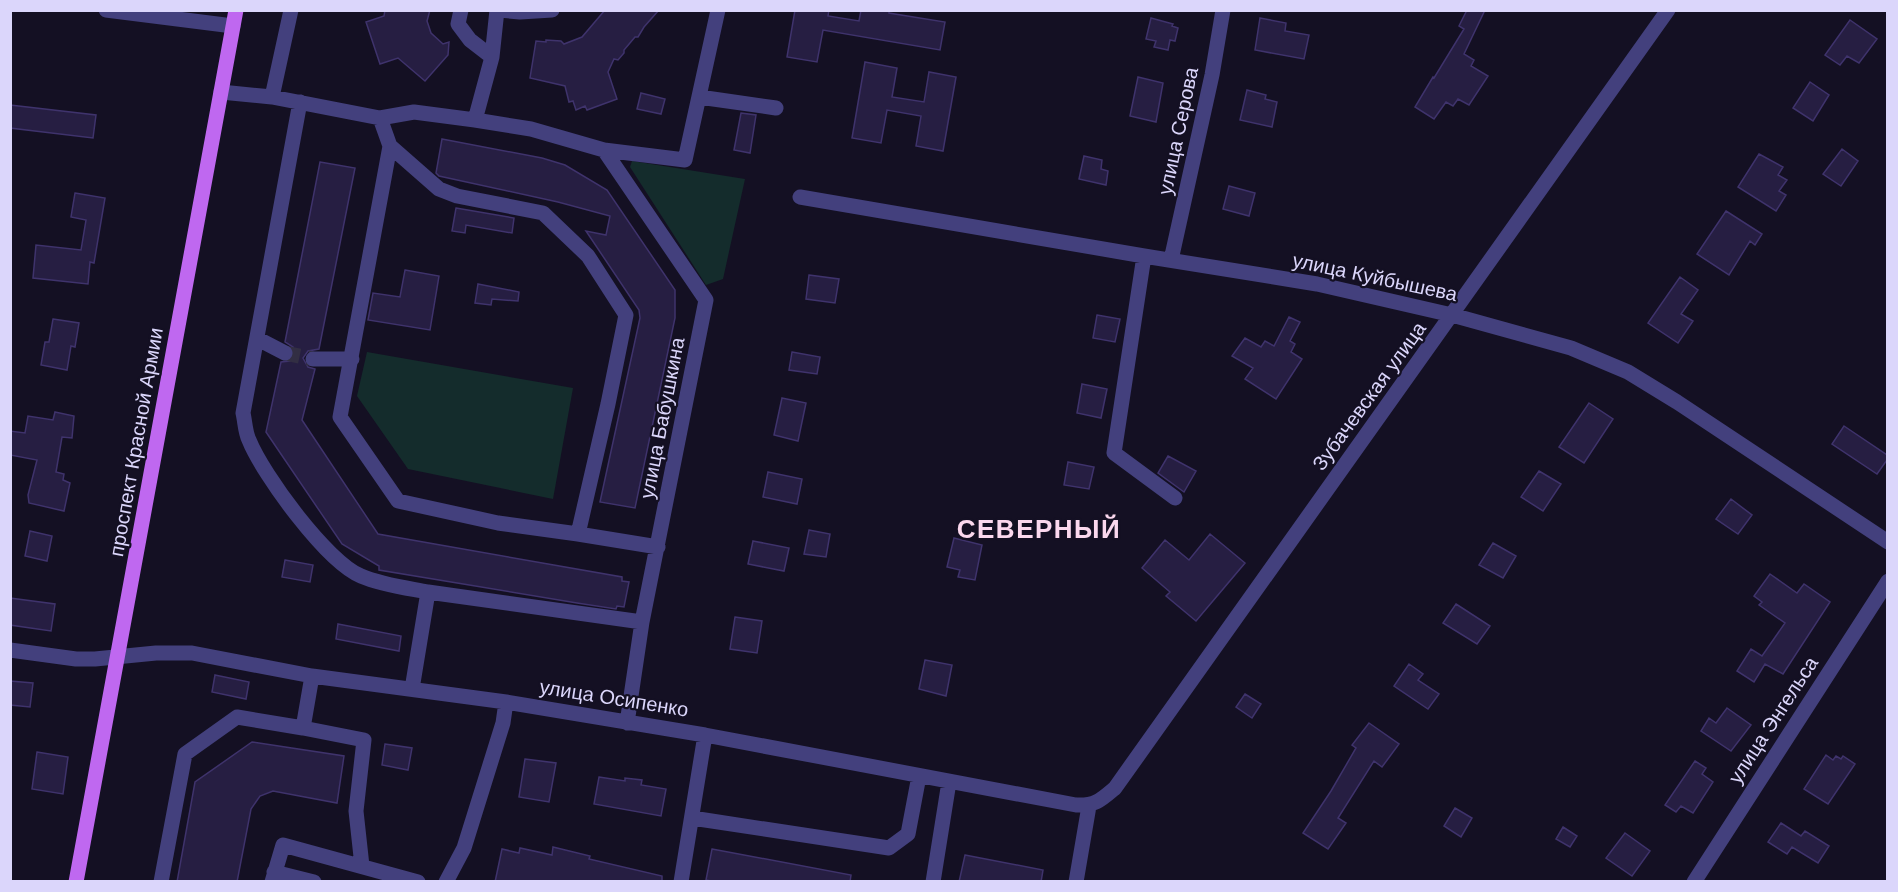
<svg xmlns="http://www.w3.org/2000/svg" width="1898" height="892" font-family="Helvetica,sans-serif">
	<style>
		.green { fill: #142c2c }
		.building { fill: #261e42; stroke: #3f336c; stroke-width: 1.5 }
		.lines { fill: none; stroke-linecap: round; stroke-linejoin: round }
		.minor-tunnel { stroke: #322e43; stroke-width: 15; stroke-dasharray: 15 8; stroke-linecap: butt }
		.minor { stroke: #43407d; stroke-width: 15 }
		.major { stroke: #bf68f0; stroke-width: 15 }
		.labels { text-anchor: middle; stroke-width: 4.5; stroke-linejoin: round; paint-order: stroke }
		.street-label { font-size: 20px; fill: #dbd6fb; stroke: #141023 }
		.district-label { font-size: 26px; font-weight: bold; letter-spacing: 1.5px; fill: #fbd8ee; stroke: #141023 }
	</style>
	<rect width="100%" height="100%" fill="#141023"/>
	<path class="green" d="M 632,161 L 745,179 L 723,279 L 706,285 L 630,167 Z
		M 367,352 L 573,388 L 553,499 L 408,469 L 357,396 Z"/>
	<path class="building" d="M 385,10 L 430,10 L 427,21 L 431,33 L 443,44 L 449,42 L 448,55 L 425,81 L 398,58 L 380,64 L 366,22 L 384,16 Z
		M 605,10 L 659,10 L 644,27 L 638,37 L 635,37 L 624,50 L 624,53 L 618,60 L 614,59 L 608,72 L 617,99 L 587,110 L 585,106 L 576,110 L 573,101 L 569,102 L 565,86 L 530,78 L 536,41 L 546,42 L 546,40 L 561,41 L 564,44 L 582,37 Z
		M 795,10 L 829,10 L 828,16 L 859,21 L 861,10 L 889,10 L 889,13 L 945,22 L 940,50 L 823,30 L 817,62 L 787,57 Z
		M 1467,10 L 1485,10 L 1464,54 L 1474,60 L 1471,66 L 1488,76 L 1469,105 L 1458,99 L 1453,106 L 1446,102 L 1434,119 L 1415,107 L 1433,77 L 1434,78 L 1464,29 L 1459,26 Z
		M 1151,18 L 1173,24 L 1172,26 L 1178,28 L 1175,41 L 1170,40 L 1168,50 L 1154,47 L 1156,41 L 1146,39 Z
		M 1260,18 L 1286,23 L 1285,31 L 1309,35 L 1304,59 L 1255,50 Z
		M 1850,20 L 1877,39 L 1859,63 L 1847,56 L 1840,65 L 1825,55 Z
		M 865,62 L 897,68 L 892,97 L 924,102 L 929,72 L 956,77 L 943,151 L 916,146 L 921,116 L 887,110 L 881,143 L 852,138 Z
		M 1138,77 L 1163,83 L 1156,122 L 1130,116 Z
		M 1810,82 L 1829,95 L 1813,121 L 1793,108 Z
		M 1247,90 L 1266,95 L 1265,99 L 1277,102 L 1272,127 L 1240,120 Z
		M 641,93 L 665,99 L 661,114 L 637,109 Z
		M 10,105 L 96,115 L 93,138 L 10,128 Z
		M 741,113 L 756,115 L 750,153 L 734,150 Z
		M 442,139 L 542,158 L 565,165 L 607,190 L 675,290 L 675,318 L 635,508 L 600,502 L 640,318 L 639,310 L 586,231 L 606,235 L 610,216 L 558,202 L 439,176 L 436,173 Z
		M 1842,149 L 1858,161 L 1841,186 L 1823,174 Z
		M 1759,154 L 1783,167 L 1778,175 L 1787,180 L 1779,191 L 1786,195 L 1776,211 L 1738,187 Z
		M 1084,156 L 1102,160 L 1101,169 L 1108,171 L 1106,185 L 1079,179 Z
		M 320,162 L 355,168 L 319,349 L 308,351 L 303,358 L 308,367 L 315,369 L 302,420 L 378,534 L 622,577 L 622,581 L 629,582 L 624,607 L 617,606 L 616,609 L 577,603 L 379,570 L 379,566 L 342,544 L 266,432 L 281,362 L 290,361 L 295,353 L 293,347 L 285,342 Z
		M 1229,186 L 1255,193 L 1249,216 L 1223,209 Z
		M 75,193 L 105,198 L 94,263 L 90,262 L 88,284 L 33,278 L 36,245 L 81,250 L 86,220 L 71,217 Z
		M 456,208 L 514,218 L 512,233 L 466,225 L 465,233 L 452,231 Z
		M 1726,211 L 1762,234 L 1755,245 L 1750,241 L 1729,275 L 1697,254 Z
		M 405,270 L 439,276 L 430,330 L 368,320 L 373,293 L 400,297 Z
		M 809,275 L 839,279 L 835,303 L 806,299 Z
		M 1680,277 L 1698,290 L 1681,314 L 1693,321 L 1678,343 L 1648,323 Z
		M 478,284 L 519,292 L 518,301 L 492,299 L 491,305 L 475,303 Z
		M 1097,315 L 1120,319 L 1115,342 L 1093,338 Z
		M 1289,317 L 1300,322 L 1290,341 L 1295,344 L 1291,352 L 1302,359 L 1276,399 L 1245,379 L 1253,368 L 1232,356 L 1245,338 L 1261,347 L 1265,341 L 1274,346 Z
		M 53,319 L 79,323 L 75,347 L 71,346 L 67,370 L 41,365 L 45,342 L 49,342 Z
		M 792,352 L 820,357 L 817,374 L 789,370 Z
		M 1082,384 L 1107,389 L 1101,418 L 1077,413 Z
		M 782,398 L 806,403 L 798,441 L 774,435 Z
		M 1589,403 L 1613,419 L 1584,463 L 1559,447 Z
		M 55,412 L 74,416 L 72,438 L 62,437 L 56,472 L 64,474 L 63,480 L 70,483 L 64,511 L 29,503 L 28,495 L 37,460 L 10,455 L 10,431 L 25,433 L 28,416 L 53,420 Z
		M 1844,426 L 1887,455 L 1887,460 L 1877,474 L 1832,444 Z
		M 1168,456 L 1196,471 L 1184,492 L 1158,473 Z
		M 1068,462 L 1094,467 L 1089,489 L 1064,485 Z
		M 1539,471 L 1561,484 L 1543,511 L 1521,497 Z
		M 768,472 L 802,479 L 797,504 L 763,497 Z
		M 1731,499 L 1752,515 L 1738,534 L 1716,519 Z
		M 809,530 L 830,534 L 826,557 L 804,554 Z
		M 30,531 L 52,536 L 47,561 L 25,556 Z
		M 1210,534 L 1245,563 L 1196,621 L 1166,596 L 1170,592 L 1142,568 L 1165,540 L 1189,560 Z
		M 954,538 L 982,545 L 975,580 L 958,577 L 960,570 L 947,567 Z
		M 753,541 L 789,548 L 784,571 L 748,564 Z
		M 1493,543 L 1516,556 L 1503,578 L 1479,565 Z
		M 285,560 L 313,565 L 310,582 L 282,577 Z
		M 1770,574 L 1797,593 L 1804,584 L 1830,602 L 1783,674 L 1765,664 L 1754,682 L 1737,671 L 1751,649 L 1762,656 L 1785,623 L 1759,605 L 1762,602 L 1754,596 Z
		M 10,598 L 55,604 L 51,631 L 10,625 Z
		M 1456,604 L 1490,626 L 1477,644 L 1443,623 Z
		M 735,617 L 762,621 L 757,653 L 730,649 Z
		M 338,624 L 401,636 L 399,651 L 336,639 Z
		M 925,660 L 952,665 L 946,696 L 919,689 Z
		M 1409,664 L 1423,674 L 1418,680 L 1439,694 L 1428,709 L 1394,686 Z
		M 215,675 L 249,682 L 246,699 L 212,692 Z
		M 10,681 L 33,683 L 30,707 L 10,705 Z
		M 1245,694 L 1261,704 L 1252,718 L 1236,707 Z
		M 1727,708 L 1751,725 L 1731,751 L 1701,731 L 1709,718 L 1716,723 Z
		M 1369,723 L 1399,744 L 1382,767 L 1374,761 L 1338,818 L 1346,823 L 1328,849 L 1303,833 L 1331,791 L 1356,748 L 1352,745 Z
		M 252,742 L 344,756 L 337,803 L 273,791 L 260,796 L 251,809 L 237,882 L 177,882 L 195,782 Z
		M 385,744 L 412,748 L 408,770 L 382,765 Z
		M 37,752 L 68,757 L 63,794 L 32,789 Z
		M 1826,755 L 1833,760 L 1836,756 L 1841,759 L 1843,756 L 1855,764 L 1828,804 L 1804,789 Z
		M 525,759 L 556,763 L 549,802 L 519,797 Z
		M 1695,761 L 1706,768 L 1702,774 L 1713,782 L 1693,813 L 1681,806 L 1676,812 L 1665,805 Z
		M 599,777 L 625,781 L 625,778 L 642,780 L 641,785 L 666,789 L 661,816 L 594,804 Z
		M 1455,808 L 1472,818 L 1461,837 L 1444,826 Z
		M 1781,823 L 1801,836 L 1805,831 L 1829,846 L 1818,863 L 1792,847 L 1787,854 L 1768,842 Z
		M 1563,827 L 1577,836 L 1570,847 L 1556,839 Z
		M 1625,833 L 1650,851 L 1632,876 L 1606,858 Z
		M 553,847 L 590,856 L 589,859 L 662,876 L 662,882 L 495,882 L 502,849 L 519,853 L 520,848 L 552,855 Z
		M 712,849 L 851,875 L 850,882 L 716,882 L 706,880 Z
		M 965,855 L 1043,870 L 1041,882 L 959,882 Z"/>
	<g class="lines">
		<path class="minor-tunnel" d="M 285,353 L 313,359"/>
		<path class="minor" d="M 106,10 L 233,26
			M 461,10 L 458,24 L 470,40 L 492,57
			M 499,10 L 520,12 L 552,10
			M 221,92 L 272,97 L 380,118 L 414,112 L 475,120 L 531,129 L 604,150 L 685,160 L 718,10
			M 272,97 L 291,10
			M 699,97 L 776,108
			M 300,102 L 243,413 C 245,421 245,432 249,440 C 263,475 327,562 361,576 C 382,585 407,588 428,592
			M 380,118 L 390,146 L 439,189 L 457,196 L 543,213 L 588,256 L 626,315 L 608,404 L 578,534 L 498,523 L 398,501 L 340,417 L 390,146
			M 475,120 L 492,57 L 497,10
			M 604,150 L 706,300 L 642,622 L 627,723
			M 800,197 L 1144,256 L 1317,284 L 1452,315 L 1571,348 L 1628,372 L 1677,402 L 1888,542
			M 1144,256 L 1114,453 L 1175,498
			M 1171,260 L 1212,75 L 1223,10
			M 258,339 L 285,353
			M 313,359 L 352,359
			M 578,534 L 658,547
			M 10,650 L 76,659 L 95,659 L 156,653 L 192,653 L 312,676 L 506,702 L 705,735 L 1076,805 C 1095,806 1101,800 1115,788 L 1668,10
			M 412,689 L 428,592 L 642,622
			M 303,728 L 364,740 L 356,811 L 362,866
			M 692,818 L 889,848 L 908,834 L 919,776
			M 274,872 L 314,882
			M 161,882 L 185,754 L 237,717 L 303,728 L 312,676
			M 272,882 L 283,845 L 418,882
			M 446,882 L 464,848 L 503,723 L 506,702
			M 681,882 L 705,735
			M 933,882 L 949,782
			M 1076,882 L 1089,806
			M 1694,882 L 1888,581"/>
		<path class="major" d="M 76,882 L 236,10"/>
	</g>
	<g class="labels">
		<g class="street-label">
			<text transform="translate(1178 131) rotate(-78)" y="7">улица Серова</text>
			<text transform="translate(1375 277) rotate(12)" y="7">улица Куйбышева</text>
			<text transform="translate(1369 396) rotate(-54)" y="7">Зубачевская улица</text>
			<text transform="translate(662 418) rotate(-79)" y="7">улица Бабушкина</text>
			<text transform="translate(136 442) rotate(-80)" y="7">проспект Красной Армии</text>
			<text transform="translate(614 698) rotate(9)" y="7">улица Осипенко</text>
			<text transform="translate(1773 720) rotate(-57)" y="7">улица Энгельса</text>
		</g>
		<g class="district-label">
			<text x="1039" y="538">СЕВЕРНЫЙ</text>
		</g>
	</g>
	<rect width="1898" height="892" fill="none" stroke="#dbd6fb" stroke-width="24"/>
</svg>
